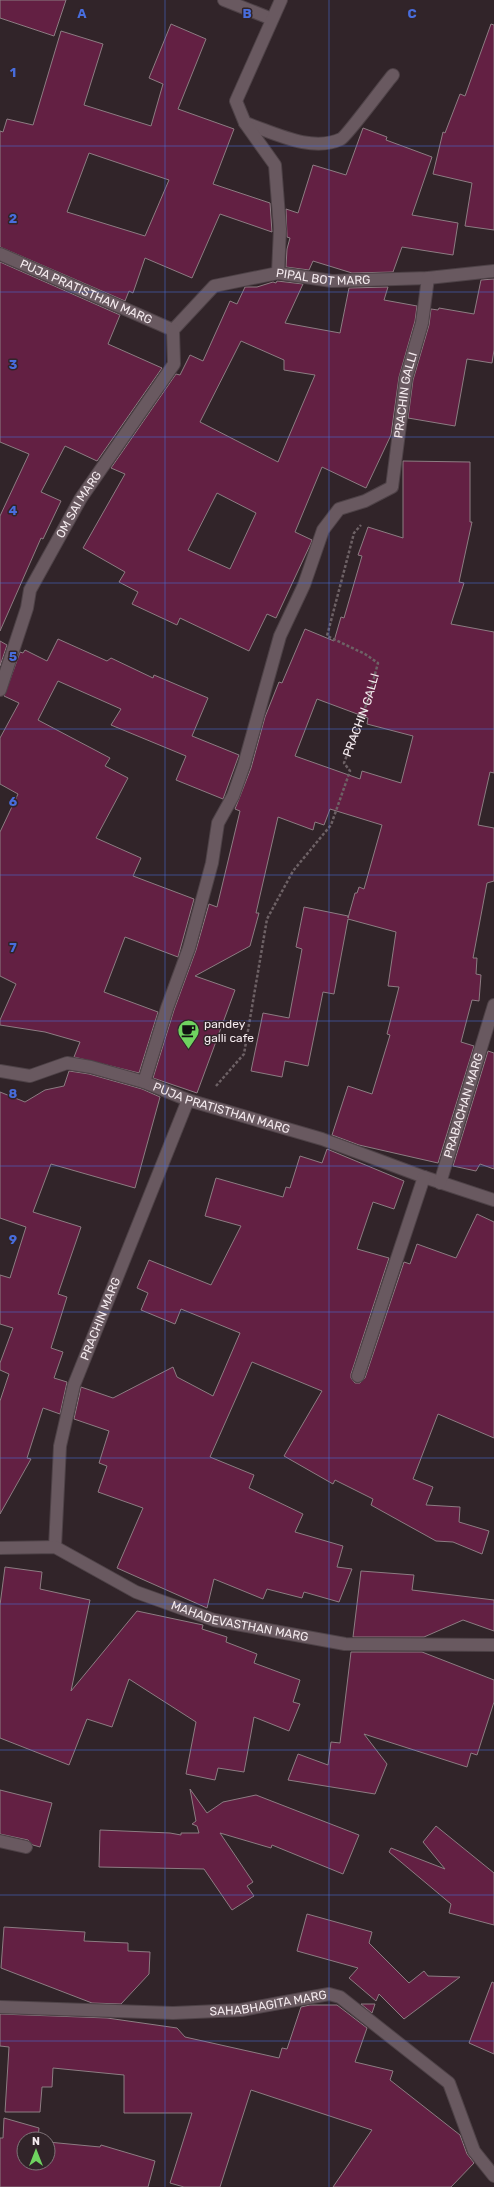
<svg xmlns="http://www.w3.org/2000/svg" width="494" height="2187" font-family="Rubik,sans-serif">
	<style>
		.building { fill: #632043; stroke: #8c7c82; fill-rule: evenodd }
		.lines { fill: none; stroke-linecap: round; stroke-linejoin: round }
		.minor-casing { stroke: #4e4247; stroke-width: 14 }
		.path { stroke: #6d6165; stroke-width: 2.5; stroke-dasharray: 3 2; stroke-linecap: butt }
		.minor { stroke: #695960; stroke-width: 12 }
		.grid { fill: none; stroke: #486ddc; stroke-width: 1; stroke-opacity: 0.55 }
		.labels { text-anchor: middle; stroke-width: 3; stroke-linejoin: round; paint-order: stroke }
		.street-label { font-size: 12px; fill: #f4eaee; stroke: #312429 }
		.poi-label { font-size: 12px; fill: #f4eaee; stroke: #312429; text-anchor: start }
		.grid-label { font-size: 13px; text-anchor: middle; font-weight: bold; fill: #486ddc; stroke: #312429; stroke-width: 3; stroke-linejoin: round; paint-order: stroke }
	</style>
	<rect width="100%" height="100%" fill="#312429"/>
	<path class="building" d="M 0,0 L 66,0 L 54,36 L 0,18 Z
		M 171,24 L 206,39 L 178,109 L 234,129 L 213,184 L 270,203 L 272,232 L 220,214 L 192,278 L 145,258 L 133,293 L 129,291 L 125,301 L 0,247 L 0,131 L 3,132 L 7,119 L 33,125 L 61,31 L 103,44 L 84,105 L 151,126 L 163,84 L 149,78 ZM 89,153 L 169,180 L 145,236 L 67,212 Z
		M 491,24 L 494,25 L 494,230 L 465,226 L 472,183 L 433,174 L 443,132 L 445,133 L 460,94 L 465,96 Z
		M 363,128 L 387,137 L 386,140 L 432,157 L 412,215 L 458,223 L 453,255 L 402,247 L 393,272 L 352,273 L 313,261 L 309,270 L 286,267 L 287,249 L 290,238 L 287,237 L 286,209 L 298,213 L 313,165 L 346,175 Z
		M 0,262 L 120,315 L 108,344 L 162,368 L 97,461 L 65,446 L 41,492 L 61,501 L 43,539 L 41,538 L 0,631 L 0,516 L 29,454 L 0,442 Z
		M 494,279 L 494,350 L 492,363 L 467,359 L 455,426 L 408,418 L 413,380 L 429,325 L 431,309 L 438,310 L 439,308 L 474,314 L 481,280 Z
		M 277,281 L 303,284 L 285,323 L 340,333 L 349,288 L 388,287 L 384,300 L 417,306 L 415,321 L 399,377 L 391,435 L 366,488 L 322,467 L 295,532 L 312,540 L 311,543 L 276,618 L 267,614 L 249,651 L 180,618 L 177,625 L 132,604 L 138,592 L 119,582 L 125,572 L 83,548 L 125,474 L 111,468 L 176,374 L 180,375 L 190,355 L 203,361 L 230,301 L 237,304 L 245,287 L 257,287 L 273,282 L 276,283 ZM 241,341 L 284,360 L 284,370 L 315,375 L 278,462 L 200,422 ZM 217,493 L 256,513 L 230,569 L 188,550 Z
		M 403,461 L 470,462 L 470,522 L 472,522 L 459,582 L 464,583 L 451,624 L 494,632 L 494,773 L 490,772 L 478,825 L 494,828 L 494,881 L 487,883 L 473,958 L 477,958 L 476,974 L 481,975 L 479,1001 L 472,1000 L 461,1042 L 474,1046 L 438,1163 L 359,1145 L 332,1135 L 348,1086 L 372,1094 L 390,1035 L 387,1034 L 399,987 L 388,986 L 396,932 L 348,919 L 334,994 L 323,992 L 308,1066 L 285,1061 L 282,1077 L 251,1071 L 263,1013 L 289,1018 L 302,949 L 296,947 L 304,907 L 348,916 L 348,918 L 355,893 L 357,893 L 359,887 L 364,889 L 382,825 L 330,809 L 324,825 L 315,822 L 313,830 L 278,817 L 256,913 L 259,913 L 250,946 L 195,976 L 235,990 L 197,1093 L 153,1078 L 174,1010 L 196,950 L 209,904 L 217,907 L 240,811 L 235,809 L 251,768 L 265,717 L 279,682 L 282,683 L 305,629 L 334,641 L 341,617 L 344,618 L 362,556 L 358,555 L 368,527 L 403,538 ZM 317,699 L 368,718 L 367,724 L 413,736 L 401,783 L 362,771 L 360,779 L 295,756 Z
		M 58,639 L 107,661 L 111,658 L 153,678 L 154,675 L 208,698 L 192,736 L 239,755 L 223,799 L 176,780 L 186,756 L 111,725 L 121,709 L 58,681 L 38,720 L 110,758 L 105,766 L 128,778 L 96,838 L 141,858 L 133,876 L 194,899 L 178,957 L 125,937 L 104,992 L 158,1012 L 139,1073 L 74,1057 L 80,1042 L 45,1032 L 0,1025 L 0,1020 L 16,984 L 0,976 L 0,832 L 18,794 L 0,784 L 0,738 L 19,703 L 4,696 L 20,652 L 23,653 L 25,650 L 47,661 Z
		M 0,641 L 7,645 L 0,666 Z
		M 488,1051 L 494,1053 L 494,1169 L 480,1164 L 476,1171 L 453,1166 Z
		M 69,1071 L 89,1074 L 142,1089 L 160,1097 L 135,1188 L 51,1164 L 33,1212 L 81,1227 L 58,1294 L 67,1297 L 51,1348 L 63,1352 L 54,1378 L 67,1382 L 60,1414 L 43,1408 L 27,1458 L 31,1459 L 0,1514 L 0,1401 L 9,1374 L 0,1370 L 0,1363 L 13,1328 L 0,1324 L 0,1275 L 10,1278 L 26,1227 L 0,1218 L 0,1092 L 25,1102 L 45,1090 L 64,1086 Z
		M 327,1149 L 404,1181 L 394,1209 L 373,1202 L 357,1249 L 389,1258 L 351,1374 L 351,1378 L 355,1383 L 360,1383 L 365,1378 L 404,1262 L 410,1264 L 417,1244 L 456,1258 L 477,1214 L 494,1222 L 494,1438 L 438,1414 L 413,1479 L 433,1487 L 426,1505 L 460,1507 L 459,1522 L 489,1531 L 482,1554 L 453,1542 L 436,1541 L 371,1505 L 373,1499 L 335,1480 L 333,1484 L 284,1456 L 322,1391 L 252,1362 L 210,1457 L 254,1475 L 249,1488 L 303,1514 L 295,1532 L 343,1546 L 337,1567 L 352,1569 L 339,1602 L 304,1592 L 302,1598 L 267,1589 L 263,1599 L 214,1579 L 207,1608 L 117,1568 L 143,1508 L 98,1492 L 107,1466 L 99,1463 L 109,1431 L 74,1419 L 81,1387 L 113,1398 L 173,1367 L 177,1377 L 213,1396 L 240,1333 L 181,1309 L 175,1324 L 141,1310 L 148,1293 L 137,1288 L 149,1260 L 211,1285 L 241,1226 L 205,1216 L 216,1178 L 283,1197 L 286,1187 L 290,1188 L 300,1156 L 322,1163 Z
		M 5,1567 L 42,1572 L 40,1589 L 90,1600 L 71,1691 L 137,1611 L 203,1625 L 202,1629 L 227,1637 L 226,1642 L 257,1654 L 254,1663 L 300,1680 L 293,1702 L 300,1704 L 289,1731 L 254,1717 L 244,1772 L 218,1768 L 215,1780 L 186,1774 L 196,1722 L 129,1679 L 112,1727 L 87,1719 L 69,1765 L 0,1738 L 0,1605 Z
		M 361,1571 L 414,1575 L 412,1590 L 494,1600 L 494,1631 L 463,1620 L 424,1637 L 353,1637 Z
		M 351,1652 L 422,1652 L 494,1680 L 494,1702 L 477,1755 L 471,1753 L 467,1767 L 364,1734 L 387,1764 L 375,1794 L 288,1780 L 298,1754 L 328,1765 L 331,1742 L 340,1743 Z
		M 190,1789 L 207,1813 L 223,1802 L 256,1795 L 359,1835 L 343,1874 L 272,1845 L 271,1848 L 220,1833 L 253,1882 L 247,1886 L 254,1896 L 232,1910 L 204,1869 L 99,1867 L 100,1830 L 170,1833 L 181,1835 L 181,1833 L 199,1833 L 197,1826 L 192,1824 L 196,1821 Z
		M 0,1790 L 52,1803 L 40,1847 L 33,1845 L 28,1840 L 0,1834 Z
		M 436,1826 L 494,1873 L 494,1925 L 449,1913 L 451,1904 L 389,1852 L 391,1848 L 445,1869 L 423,1842 Z
		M 307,1914 L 372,1932 L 369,1943 L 409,1983 L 424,1971 L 428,1976 L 460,1977 L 404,2019 L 379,1994 L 376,2001 L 349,1978 L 358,1968 L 297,1951 Z
		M 4,1927 L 85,1932 L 84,1941 L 128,1943 L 128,1951 L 150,1952 L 149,1974 L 121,2004 L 92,2003 L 1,1968 Z
		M 492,1982 L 494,1983 L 494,2054 L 469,2043 Z
		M 361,2004 L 375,2004 L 372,2013 Z
		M 310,2005 L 337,2005 L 367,2028 L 355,2062 L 393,2071 L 390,2080 L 460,2135 L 467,2154 L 474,2163 L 451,2187 L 333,2187 L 372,2130 L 251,2090 L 220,2187 L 184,2187 L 170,2183 L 192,2113 L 124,2113 L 124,2075 L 53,2068 L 52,2087 L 42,2087 L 40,2112 L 5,2112 L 9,2047 L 0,2046 L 0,2014 L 107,2018 L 177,2028 L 185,2037 L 279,2058 L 282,2048 L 287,2049 L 301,2007 Z
		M 4,2118 L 39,2128 L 38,2139 L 24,2139 L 24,2163 L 48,2163 L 48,2142 L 100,2147 L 101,2145 L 155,2161 L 148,2187 L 0,2187 L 0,2138 L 3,2138 Z"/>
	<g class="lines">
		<defs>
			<g id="minor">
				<path d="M 224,0 L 272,19"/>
				<path d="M 245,123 C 273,132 311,153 341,139 C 347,136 385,84 393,75"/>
				<path id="s2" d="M 0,254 L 173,330"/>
				<path d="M 278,273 L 280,229 L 275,165 L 245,123 L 236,101 L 281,0"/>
				<path id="s3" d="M 173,330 L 214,286 L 278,273 L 332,281 L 428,278 L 494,271"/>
				<path id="s4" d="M 0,690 L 27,608 L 30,590 L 81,498 L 174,364 L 173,330"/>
				<path id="s5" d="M 0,1071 L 30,1076 L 67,1063 L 91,1067 L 144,1082 L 188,1100 L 322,1139 L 424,1177 L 494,1200"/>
				<path id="s6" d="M 144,1082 L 167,1008 L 189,948 L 212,863 L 218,823 L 233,796 L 244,765 L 280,636 L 304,585 L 323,530 L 339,509 L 365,501 L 392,487 L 406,378 L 422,323 L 428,278"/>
				<path id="s7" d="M 440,1183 L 494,1005"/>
				<path d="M 358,1376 L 424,1177"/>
				<path id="s8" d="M 55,1547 L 60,1446 L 74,1385 L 188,1100"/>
				<path id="s9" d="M 0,1548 L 55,1547 L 136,1592 L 214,1620 L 345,1644 L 494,1645"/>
				<path d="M 0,1841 L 26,1847"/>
				<path id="s10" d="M 0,2007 L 173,2013 L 241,2010 L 329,1994 L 340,1997 L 449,2083 L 474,2151 L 494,2176"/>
			</g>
		</defs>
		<use href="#minor" class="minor-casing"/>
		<path class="path" id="s1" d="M 216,1086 L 244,1054 L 267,919 L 293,871 L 331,825 L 350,771 L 344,763 L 368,700 L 378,663 L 365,654 L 327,636 L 354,533 L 361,525"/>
		<use href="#minor" class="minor"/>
	</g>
	<path class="grid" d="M 165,0 L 165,2187M 329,0 L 329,2187M 0,146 L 494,146M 0,292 L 494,292M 0,437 L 494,437M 0,583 L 494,583M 0,729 L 494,729M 0,875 L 494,875M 0,1021 L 494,1021M 0,1166 L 494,1166M 0,1312 L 494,1312M 0,1458 L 494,1458M 0,1604 L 494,1604M 0,1750 L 494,1750M 0,1895 L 494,1895M 0,2041 L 494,2041"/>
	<defs>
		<symbol id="cafe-pin" viewBox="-11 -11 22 30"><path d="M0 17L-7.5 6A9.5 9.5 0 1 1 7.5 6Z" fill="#6fd360" stroke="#312429"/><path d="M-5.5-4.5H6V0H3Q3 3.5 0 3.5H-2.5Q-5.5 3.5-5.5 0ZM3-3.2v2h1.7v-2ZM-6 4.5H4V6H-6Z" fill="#111"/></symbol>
	</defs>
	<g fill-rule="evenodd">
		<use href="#cafe-pin" x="176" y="1018" width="25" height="34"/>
	</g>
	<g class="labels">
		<g class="street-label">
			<text dy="4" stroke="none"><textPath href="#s3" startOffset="171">PIPAL BOT MARG</textPath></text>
			<text dy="4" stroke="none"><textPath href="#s2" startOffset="94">PUJA PRATISTHAN MARG</textPath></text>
			<text dy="4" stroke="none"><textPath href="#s6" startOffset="759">PRACHIN GALLI</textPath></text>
			<text dy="4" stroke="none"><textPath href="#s4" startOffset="203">OM SAI MARG</textPath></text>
			<text dy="4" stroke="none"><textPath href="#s1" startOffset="412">PRACHIN GALLI</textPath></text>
			<text dy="4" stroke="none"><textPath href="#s7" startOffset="81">PRABACHAN MARG</textPath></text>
			<text dy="4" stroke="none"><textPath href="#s5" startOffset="231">PUJA PRATISTHAN MARG</textPath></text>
			<text dy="4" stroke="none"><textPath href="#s8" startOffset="235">PRACHIN MARG</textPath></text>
			<text dy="4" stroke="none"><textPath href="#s9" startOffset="256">MAHADEVASTHAN MARG</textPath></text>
			<text dy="4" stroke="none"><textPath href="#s10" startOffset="269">SAHABHAGITA MARG</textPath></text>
		</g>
		<g class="poi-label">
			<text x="204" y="1028">pandey<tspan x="204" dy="14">galli cafe</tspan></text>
		</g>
	</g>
	<g class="grid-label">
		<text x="82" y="18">A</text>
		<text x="247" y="18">B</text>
		<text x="412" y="18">C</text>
		<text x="13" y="77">1</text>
		<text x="13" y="223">2</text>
		<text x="13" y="369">3</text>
		<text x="13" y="515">4</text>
		<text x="13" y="661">5</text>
		<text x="13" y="806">6</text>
		<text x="13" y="952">7</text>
		<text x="13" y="1098">8</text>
		<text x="13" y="1244">9</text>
	</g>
	<g transform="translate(36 2151)"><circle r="19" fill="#312429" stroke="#7f7378"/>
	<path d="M0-3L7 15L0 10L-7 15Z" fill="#6fd360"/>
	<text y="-6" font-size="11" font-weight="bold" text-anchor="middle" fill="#f4eaee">N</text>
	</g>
</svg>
